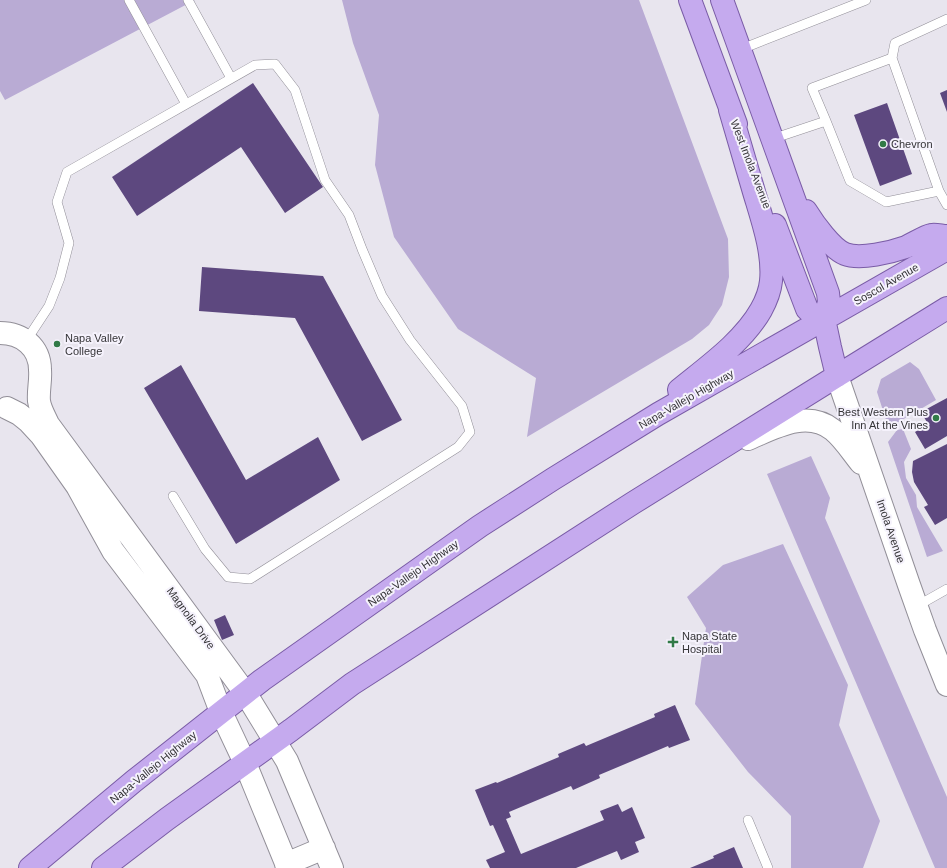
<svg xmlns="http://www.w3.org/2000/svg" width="947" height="868" font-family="Helvetica,sans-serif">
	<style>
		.green { fill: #b9abd4 }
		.building { fill: #5d487f }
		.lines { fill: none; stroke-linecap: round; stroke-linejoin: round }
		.service-casing { stroke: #928f98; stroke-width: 10 }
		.tertiary-casing { stroke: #928f98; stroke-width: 24 }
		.primary-casing { stroke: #7a5ca6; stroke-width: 24 }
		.service { stroke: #fff; stroke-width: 9 }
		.tertiary { stroke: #fff; stroke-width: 22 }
		.primary { stroke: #c5aaee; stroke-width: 22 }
		.poi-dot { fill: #317a47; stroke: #f5f2fc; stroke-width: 1.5 }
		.labels { text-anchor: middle; stroke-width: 4; stroke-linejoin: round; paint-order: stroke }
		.poi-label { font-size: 11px; fill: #353437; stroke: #f5f2fc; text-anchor: start }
		.street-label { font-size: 11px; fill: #353437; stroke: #f5f2fc }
	</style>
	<rect width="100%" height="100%" fill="#e8e5ee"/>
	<path class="green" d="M 0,0 L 195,0 L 5,100 L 0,91 Z
		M 342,0 L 639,0 L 728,239 L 729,277 L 722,305 L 709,325 L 692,339 L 527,437 L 536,378 L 458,329 L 394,237 L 375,165 L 379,115 L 353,43 Z
		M 910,362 L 919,369 L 936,400 L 895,424 L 886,420 L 877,392 L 881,379 Z
		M 903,429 L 911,449 L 904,462 L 906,478 L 916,495 L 917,507 L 943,551 L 927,557 L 888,442 L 897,430 Z
		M 811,456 L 830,498 L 825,518 L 947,797 L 947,868 L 935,868 L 767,474 Z
		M 783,544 L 848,685 L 839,725 L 880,821 L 863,868 L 791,868 L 791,816 L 748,772 L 695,704 L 706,628 L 687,597 L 723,565 Z"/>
	<path class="building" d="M 253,83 L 323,187 L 285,213 L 241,147 L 137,216 L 112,177 Z
		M 947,90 L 947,112 L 940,93 Z
		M 887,103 L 912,174 L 880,186 L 854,115 Z
		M 202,267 L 323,276 L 402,420 L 362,441 L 295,318 L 199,311 Z
		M 181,365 L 246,480 L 318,437 L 340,480 L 236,544 L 144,388 Z
		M 947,398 L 947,436 L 925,449 L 915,432 L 928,424 L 921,412 Z
		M 947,444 L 947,518 L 935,525 L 924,507 L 928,505 L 914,482 L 912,472 L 913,461 Z
		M 225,615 L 234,635 L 222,640 L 214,620 Z
		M 675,705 L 690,740 L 669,748 L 668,746 L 599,775 L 600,778 L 573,790 L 571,786 L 509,812 L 511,817 L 506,819 L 521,854 L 604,820 L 600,811 L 618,804 L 622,812 L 632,807 L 645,838 L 635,842 L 639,852 L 621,860 L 617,851 L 576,868 L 490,868 L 486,860 L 505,852 L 493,825 L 490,826 L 475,790 L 496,782 L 497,783 L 559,757 L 558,754 L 584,743 L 586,746 L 655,717 L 654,714 Z
		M 734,847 L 743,868 L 690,868 L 714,858 L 713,856 Z"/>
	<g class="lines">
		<defs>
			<path id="service" d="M 129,0 L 186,104
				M 188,0 L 231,78
				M 947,19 L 895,43 L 892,58 L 812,88 L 826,121 L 850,181 L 886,202 L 939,191 L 947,205
				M 739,50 L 866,0
				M 892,58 L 939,191
				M 772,139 L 826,121
				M 26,341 L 49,306 L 60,278 L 69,243 L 57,202 L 67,172 L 255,65 L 275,64 L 295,90 L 325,180 L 349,215 L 362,249 L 382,296 L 410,340 L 462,406 L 470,432 L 458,447 L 250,579 L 228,577 L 205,549 L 173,496
				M 917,606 L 947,589
				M 748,820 L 768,868"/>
			<path id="tertiary" d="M 0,333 C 22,333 40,347 40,370 C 41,380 38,391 39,401 C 40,409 45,417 48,424 L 246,694 L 287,761 L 332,868
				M 837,376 L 909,585 L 925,630 L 947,685
				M 7,408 L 19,414 L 29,422 L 41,435 L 77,486 L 113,551 L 207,675 L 221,712 L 245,763 L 288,868
				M 748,439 C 774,428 807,409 833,430 C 844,439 852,452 861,463
				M 286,864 L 324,848"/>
			<path id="primary" d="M 690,0 L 736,124
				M 722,0 L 828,293 L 829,302 L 824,319 L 830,347 L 837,376
				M 806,211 C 814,224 832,249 845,254 C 860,260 892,252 906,247 C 913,244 925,236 931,235 C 936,234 942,236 947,236
				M 775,225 L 807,309 L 812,314 L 824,319
				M 679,390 C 707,367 743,342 761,310 C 766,301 770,291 771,281 C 774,253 762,219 754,192 C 746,164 738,137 730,110
				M 30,868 L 134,781 L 262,680 L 480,526 L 553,479 L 658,414 L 947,249
				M 103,868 L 167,819 L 291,730 L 352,684 L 633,503 L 837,376 L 947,308"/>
		</defs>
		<use href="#service" class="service-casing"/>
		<use href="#tertiary" class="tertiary-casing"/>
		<use href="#primary" class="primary-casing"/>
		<use href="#service" class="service"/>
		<use href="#tertiary" class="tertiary"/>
		<use href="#primary" class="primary"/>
	</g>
	<g class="poi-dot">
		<circle cx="883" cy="144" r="4"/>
		<circle cx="57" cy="344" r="4"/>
		<circle cx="936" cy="418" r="4"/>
		<path d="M671 636h4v4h4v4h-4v4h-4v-4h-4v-4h4z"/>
	</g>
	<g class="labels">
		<g class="poi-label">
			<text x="891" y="148">Chevron</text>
			<text x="65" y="342">Napa Valley<tspan x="65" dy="13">College</tspan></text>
			<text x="928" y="416" text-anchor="end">Best Western Plus<tspan x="928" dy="13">Inn At the Vines</tspan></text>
			<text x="682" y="640">Napa State<tspan x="682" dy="13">Hospital</tspan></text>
		</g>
		<g class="street-label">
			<text transform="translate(751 164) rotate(69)" y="4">West Imola Avenue</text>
			<text transform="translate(886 284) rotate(-30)" y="4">Soscol Avenue</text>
			<text transform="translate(686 399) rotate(-30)" y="4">Napa-Vallejo Highway</text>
			<text transform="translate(891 531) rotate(71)" y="4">Imola Avenue</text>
			<text transform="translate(413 573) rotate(-35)" y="4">Napa-Vallejo Highway</text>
			<text transform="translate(191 618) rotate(54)" y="4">Magnolia Drive</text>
			<text transform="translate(153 767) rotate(-39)" y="4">Napa-Vallejo Highway</text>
		</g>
	</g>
</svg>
